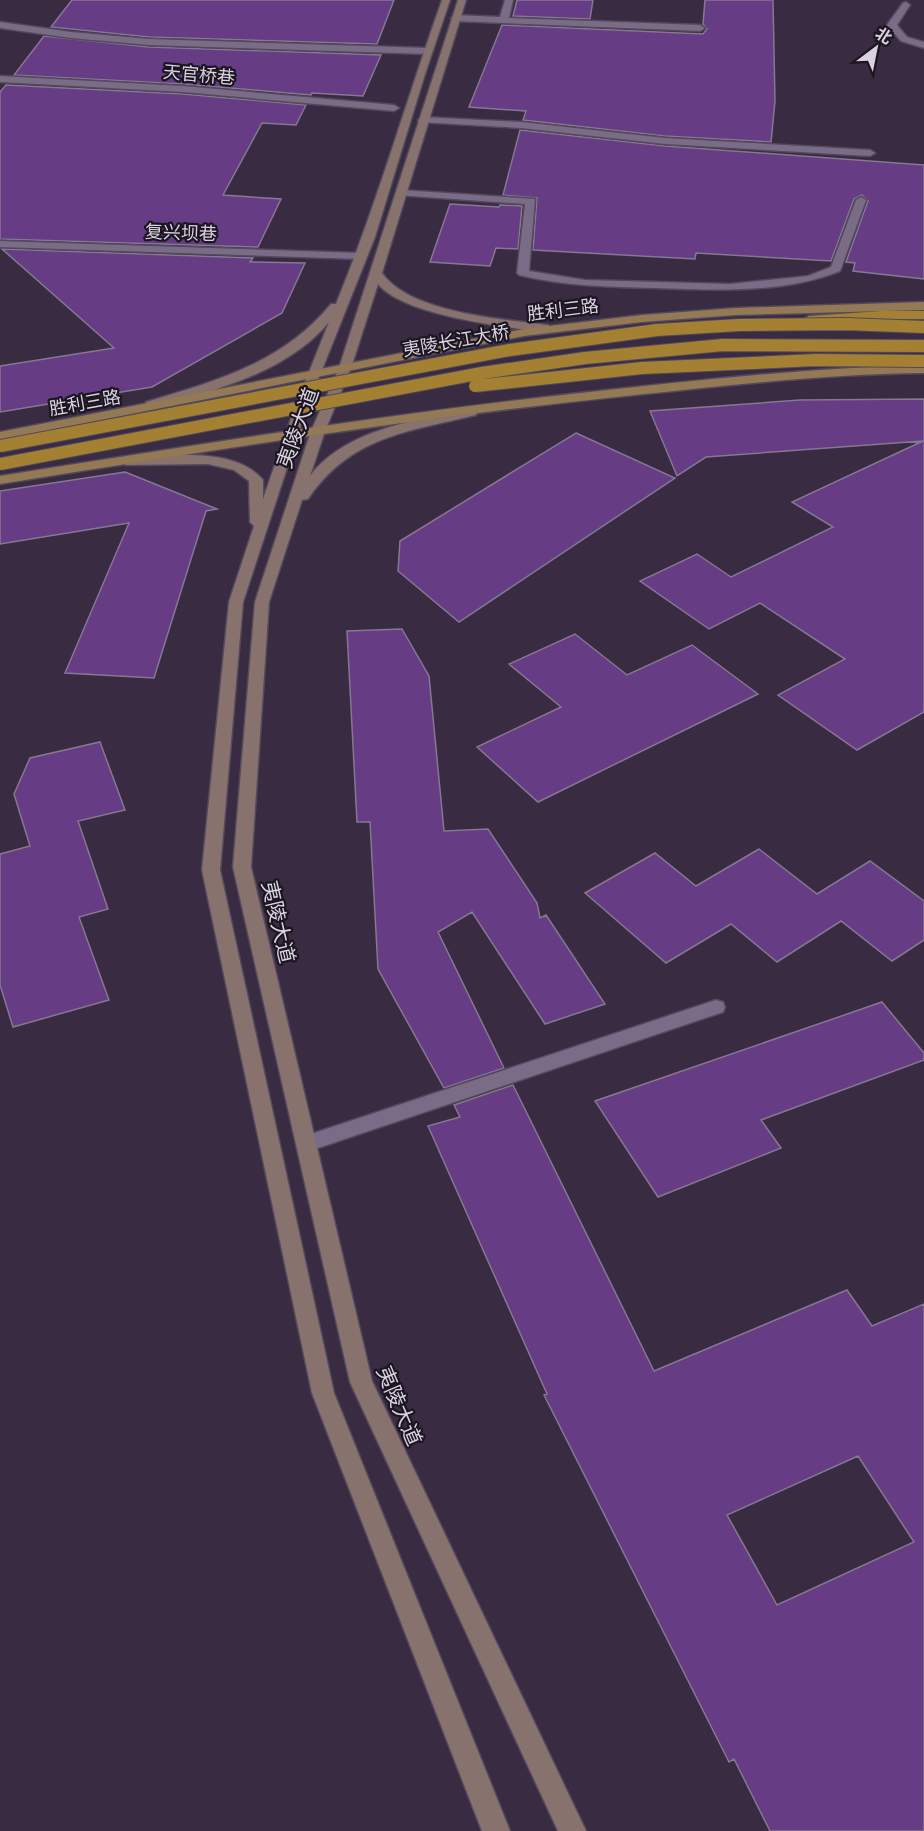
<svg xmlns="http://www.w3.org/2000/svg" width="924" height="1831" font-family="Lato,'Noto Sans SC',sans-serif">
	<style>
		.building { fill: #663c84; stroke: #867792; stroke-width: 1.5; fill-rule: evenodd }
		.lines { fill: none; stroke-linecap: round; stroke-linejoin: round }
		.lane-casing { stroke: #53485c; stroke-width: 3 }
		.street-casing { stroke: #53485c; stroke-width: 3 }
		.secondary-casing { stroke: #53485c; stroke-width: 3 }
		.primary-casing { stroke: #53485c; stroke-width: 3 }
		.highway-casing { stroke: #53485c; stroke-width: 3 }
		.lane { fill: #7a6c87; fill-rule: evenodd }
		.street { fill: #7a6c87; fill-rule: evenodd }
		.secondary { fill: #87726e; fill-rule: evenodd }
		.primary { fill: #937954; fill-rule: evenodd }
		.highway { fill: #a48132; fill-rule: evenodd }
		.highway-bridge-casing { stroke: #53485c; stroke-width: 14; stroke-linecap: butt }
		.highway-bridge { stroke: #a48132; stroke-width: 12 }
		.labels { text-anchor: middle; stroke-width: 4.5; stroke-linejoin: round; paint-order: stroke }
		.far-street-label { font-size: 18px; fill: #dad2e1; stroke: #1c1621 }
		.street-label { font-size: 21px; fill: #dad2e1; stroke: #1c1621 }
	</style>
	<rect width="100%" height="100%" fill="#382b42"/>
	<path class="building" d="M 72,0 L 394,0 L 377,44 L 149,37 L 51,27 Z
		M 517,0 L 593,0 L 590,19 L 513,16 Z
		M 705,0 L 773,0 L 775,101 L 771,142 L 665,136 L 523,120 L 526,111 L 469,107 L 502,25 L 703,34 L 707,29 L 703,24 Z
		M 44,36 L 149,47 L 381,55 L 363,96 L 312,93 L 311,95 L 183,84 L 14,75 Z
		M 6,85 L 183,94 L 306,105 L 296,125 L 262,123 L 223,195 L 281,199 L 258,247 L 0,239 L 0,92 Z
		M 520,130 L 665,146 L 924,165 L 924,279 L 853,271 L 855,263 L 846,262 L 868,201 L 862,195 L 854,199 L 831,261 L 696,253 L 695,259 L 533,250 L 537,198 L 503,195 Z
		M 450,204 L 499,207 L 500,205 L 522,206 L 518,249 L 496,248 L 490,266 L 430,262 Z
		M 2,249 L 253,258 L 250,262 L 305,263 L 282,313 L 152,387 L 0,412 L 0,366 L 114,348 Z
		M 924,399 L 924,712 L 857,750 L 778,695 L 845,659 L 760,603 L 709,629 L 640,581 L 697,554 L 731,577 L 833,527 L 792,502 L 923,441 L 706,457 L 677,476 L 650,411 L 800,400 Z
		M 576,433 L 675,478 L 459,622 L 398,571 L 400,541 Z
		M 125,472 L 217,509 L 206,511 L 154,678 L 65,673 L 129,523 L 0,544 L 0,491 Z
		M 402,629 L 429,676 L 444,831 L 488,829 L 537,903 L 540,918 L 546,915 L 605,1004 L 545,1024 L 472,912 L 438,932 L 504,1068 L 444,1088 L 378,969 L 370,822 L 357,822 L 347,631 Z
		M 575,634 L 627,675 L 692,645 L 758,694 L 538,802 L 477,747 L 561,707 L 509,664 Z
		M 100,742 L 125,810 L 78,821 L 108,909 L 79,917 L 109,1000 L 13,1027 L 0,985 L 0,854 L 30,846 L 14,794 L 30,758 Z
		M 759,849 L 817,894 L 870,861 L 924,901 L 924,940 L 892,961 L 841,921 L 777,962 L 731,924 L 666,963 L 585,893 L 655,853 L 696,886 Z
		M 882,1002 L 924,1053 L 924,1060 L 761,1120 L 781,1148 L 658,1197 L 595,1101 Z
		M 513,1085 L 654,1371 L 847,1290 L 872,1326 L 924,1304 L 924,1831 L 770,1831 L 734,1759 L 729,1762 L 544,1395 L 547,1394 L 428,1126 L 460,1117 L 454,1105 ZM 858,1456 L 914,1542 L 777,1605 L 727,1515 Z"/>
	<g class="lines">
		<defs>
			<path id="lane" d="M 505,0 L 513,0 L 509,18 L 700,25 L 705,28 L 700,31 L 455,21 L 451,18 L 455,15 L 500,17 Z
				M 906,2 L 910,5 L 897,25 L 907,37 L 924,42 L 924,48 L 901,41 L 887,25 L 903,3 Z
				M 0,22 L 71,32 L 149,39 L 428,48 L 433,51 L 428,54 L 149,45 L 71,38 L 0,28 Z
				M 0,76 L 183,86 L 394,105 L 399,108 L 394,111 L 183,92 L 0,82 Z
				M 423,117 L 521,122 L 665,138 L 870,150 L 875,153 L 870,156 L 665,144 L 521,128 L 419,122 L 418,120 Z
				M 401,190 L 535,199 L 529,271 L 585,280 L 730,284 L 808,276 L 831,267 L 856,200 L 861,197 L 866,200 L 840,271 C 782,294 717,290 655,288 C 609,287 564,286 519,275 L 517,273 L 525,204 L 397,195 L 397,191 Z
				M 0,241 L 361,253 L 367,256 L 361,259 L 0,247 Z"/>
			<path id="street" d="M 716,1000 L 723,1002 L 725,1007 L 723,1012 L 306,1152 L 299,1150 L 296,1144 L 299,1138 Z"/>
			<path id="secondary" d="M 442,0 L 450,0 L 425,74 L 375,237 L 306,410 L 243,602 L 220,870 L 334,1393 L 510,1831 L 482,1831 L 312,1393 L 202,870 L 229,602 L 254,526 L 250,522 L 249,481 L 234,470 L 208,464 L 126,465 L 119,461 L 126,457 C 166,456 235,446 263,480 L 263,499 L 294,410 L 329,322 C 288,372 215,390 156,408 L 146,408 L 145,405 L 146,402 C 216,381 283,363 331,304 L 336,304 C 377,204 406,101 442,0 Z
				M 458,0 L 466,0 L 382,273 C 410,313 502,319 548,325 L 554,329 L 548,333 C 507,327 404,316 378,284 L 351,368 L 325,431 L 310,476 C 346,429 417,420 471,408 L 477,412 L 476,415 C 407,432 351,436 308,499 L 302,500 L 269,602 L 251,867 L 372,1381 L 586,1831 L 558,1831 L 350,1382 L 233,867 L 255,602 L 311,431 L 339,368 Z"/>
			<path id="primary" d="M 924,302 L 924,310 L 736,315 L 642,322 L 524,336 L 0,440 L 0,432 L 524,329 L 642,315 L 736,308 Z
				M 924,365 L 924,373 C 827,374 731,385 635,395 C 422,417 211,450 0,484 L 0,476 C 211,442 422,409 635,387 C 731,377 827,367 924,365 Z"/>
			<path id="highway" d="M 882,311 L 924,311 L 924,319 L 882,319 L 809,324 L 803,320 L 809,316 Z"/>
		</defs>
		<use href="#lane" class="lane-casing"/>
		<use href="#street" class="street-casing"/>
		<use href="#secondary" class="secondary-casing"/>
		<use href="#primary" class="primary-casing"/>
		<use href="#highway" class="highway-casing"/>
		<use href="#lane" class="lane"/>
		<use href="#street" class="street"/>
		<use href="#secondary" class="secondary"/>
		<use href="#primary" class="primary"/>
		<use href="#highway" class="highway"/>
		<defs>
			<path id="highway-bridge" d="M 475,386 L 642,368 L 816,360 L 924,361
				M 0,446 L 510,350 L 657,330 L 739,325 L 846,324 L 924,327
				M 0,464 L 482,373 L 585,358 L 723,345 L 924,346"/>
		</defs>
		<use href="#highway-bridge" class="highway-bridge-casing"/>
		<use href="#highway-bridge" class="highway-bridge"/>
	</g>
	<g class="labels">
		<g class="far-street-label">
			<text transform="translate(199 75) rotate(5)" y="6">天官桥巷</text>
			<text transform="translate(181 233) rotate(2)" y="6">复兴坝巷</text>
			<text transform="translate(563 310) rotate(-7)" y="6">胜利三路</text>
			<text transform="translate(456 341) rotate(-10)" y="6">夷陵长江大桥</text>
			<text transform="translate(85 403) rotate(-10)" y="6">胜利三路</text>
		</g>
		<g class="street-label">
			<text transform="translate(298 428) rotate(-70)" y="7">夷陵大道</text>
			<text transform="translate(278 922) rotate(77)" y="7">夷陵大道</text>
			<text transform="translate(399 1406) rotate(67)" y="7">夷陵大道</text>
		</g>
	</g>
	<g transform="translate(876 48) rotate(32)" stroke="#1c1621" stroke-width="4.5" paint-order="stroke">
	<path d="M0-4.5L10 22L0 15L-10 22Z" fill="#dad2e1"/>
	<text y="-9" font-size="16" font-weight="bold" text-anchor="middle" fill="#dad2e1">北</text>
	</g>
</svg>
